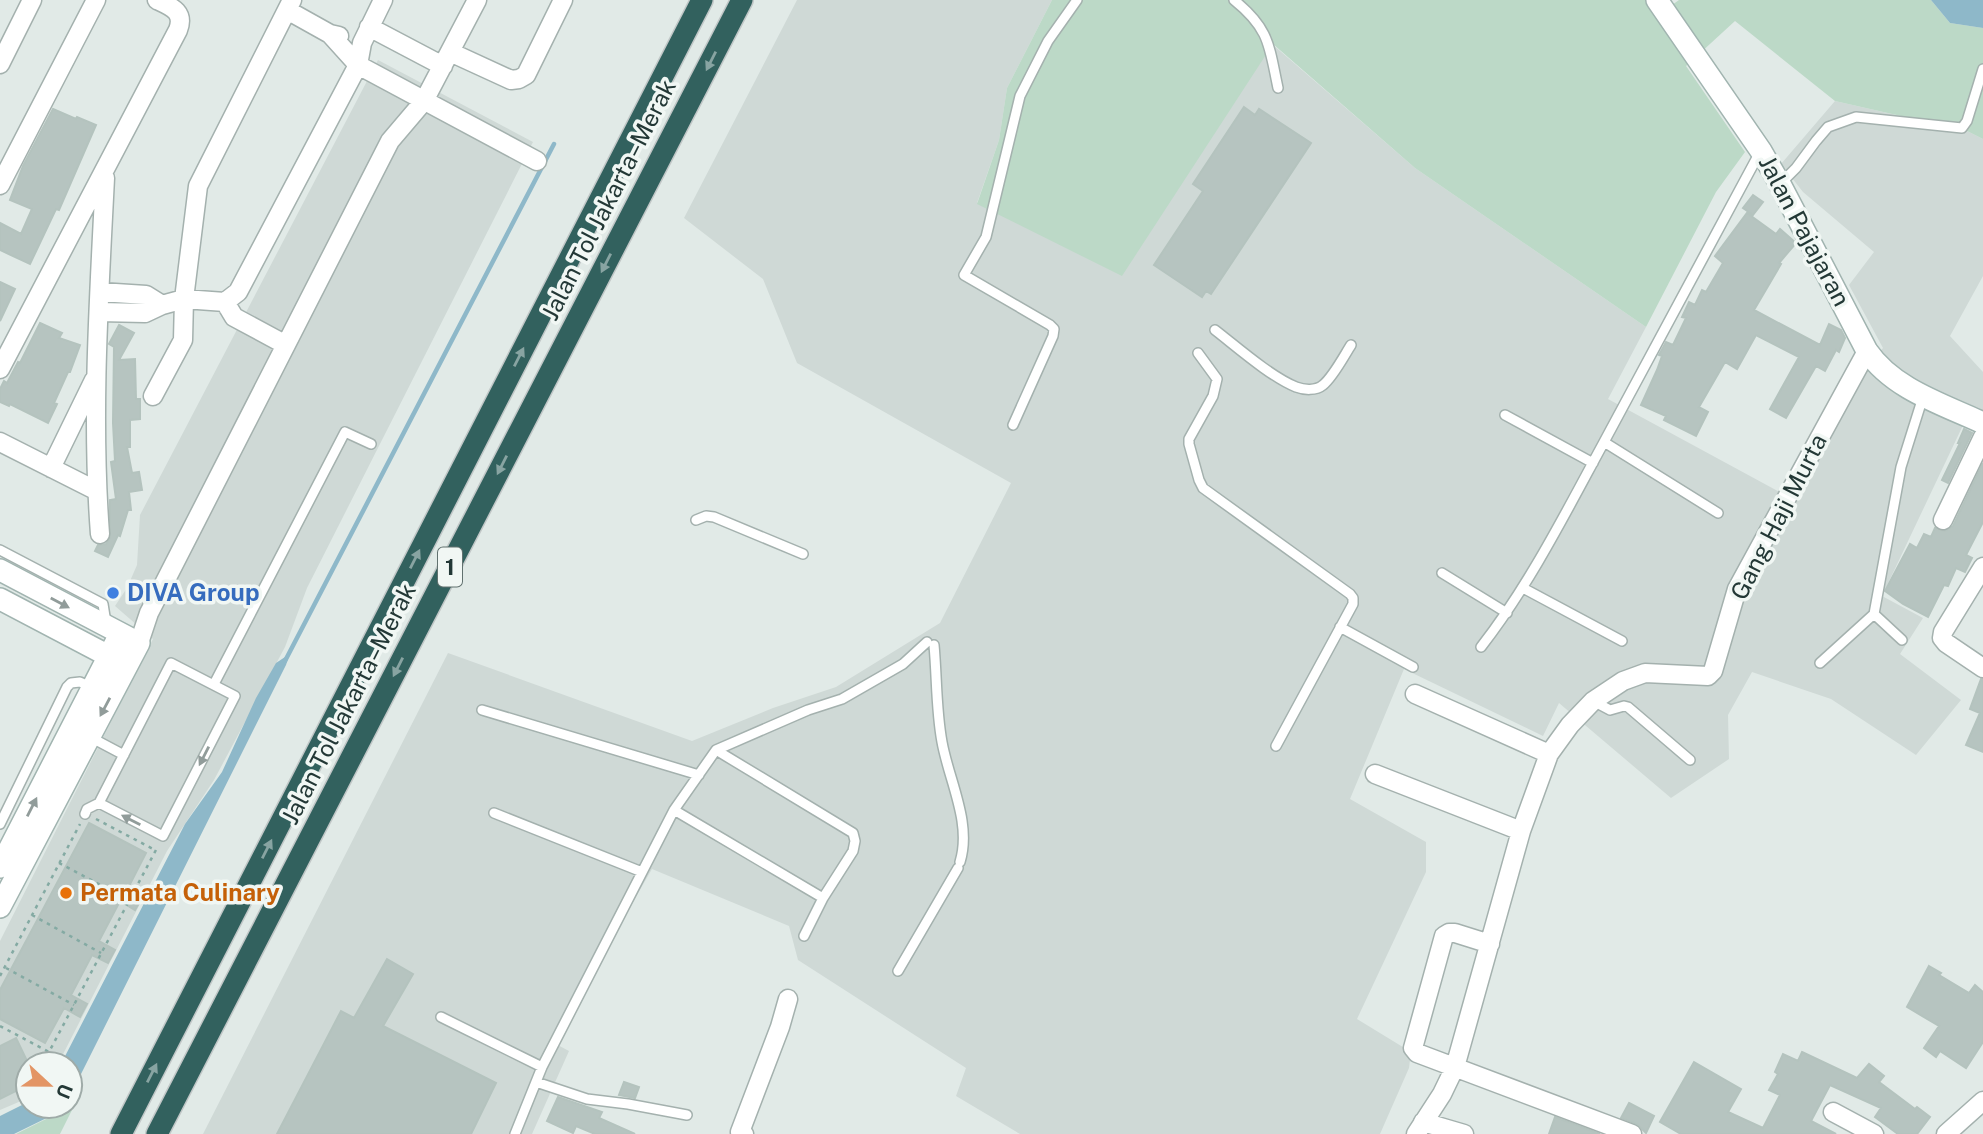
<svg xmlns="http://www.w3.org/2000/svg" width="1983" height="1134" font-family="'Public Sans',sans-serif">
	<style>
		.built { fill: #cfd9d6 }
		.green { fill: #bcd9c7 }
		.water { fill: #8eb8c9 }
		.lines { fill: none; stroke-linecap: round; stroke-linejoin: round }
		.stream { stroke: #8eb8c9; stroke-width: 4.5 }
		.building { fill: #b6c4c0; stroke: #b4c3be; stroke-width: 2 }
		.lane-casing { stroke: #a4b1ae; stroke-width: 12 }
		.street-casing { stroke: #a4b1ae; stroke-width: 21 }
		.secondary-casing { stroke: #a1b4b0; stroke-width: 24 }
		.highway-casing { stroke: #c1c7c7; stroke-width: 24 }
		.path { stroke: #84aaa3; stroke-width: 2.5; stroke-dasharray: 3.5 5; stroke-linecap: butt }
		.lane { stroke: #fff; stroke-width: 9 }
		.street { stroke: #fff; stroke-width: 18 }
		.secondary { stroke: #fff; stroke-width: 21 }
		.highway { stroke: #32615e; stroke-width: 21 }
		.oneway { fill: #88a4a2 }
		.oneway2 { fill: #919c9a }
		.shop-dot { fill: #3f7fe0; stroke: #f1f7f4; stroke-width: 2.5 }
		.food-dot { fill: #e8710a; stroke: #f1f7f4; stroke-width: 2.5 }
		.labels { text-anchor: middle; stroke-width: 7; stroke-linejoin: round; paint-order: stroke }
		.shield { fill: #f1f7f4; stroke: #61716f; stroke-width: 2 }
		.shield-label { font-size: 23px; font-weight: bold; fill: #233836 }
		.street-label { font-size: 24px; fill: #233836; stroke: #f1f7f4 }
		.shop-label { font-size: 24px; font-weight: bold; fill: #366cbe; stroke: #f1f7f4; text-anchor: start }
		.food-label { font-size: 24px; font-weight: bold; fill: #c56008; stroke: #f1f7f4; text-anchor: start }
	</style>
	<rect width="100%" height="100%" fill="#e1eae7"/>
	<path class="built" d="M 797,0 L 1052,0 L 1007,88 L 999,140 L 977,203 L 1272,44 L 1415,168 L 1646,327 L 1608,399 L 1789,497 L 1829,410 L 1883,348 L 1849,285 L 1874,252 L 1803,192 L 1781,164 L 1835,101 L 1967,131 L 1983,139 L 1983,276 L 1950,336 L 1983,372 L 1983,429 L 1965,421 L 1882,596 L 1923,618 L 1900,654 L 1961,700 L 1916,755 L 1831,699 L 1752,672 L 1728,715 L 1729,759 L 1671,798 L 1559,703 L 1543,736 L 1404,669 L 1350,799 L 1426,842 L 1426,872 L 1357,1019 L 1411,1052 L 1409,1068 L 1380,1134 L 1020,1134 L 956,1096 L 966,1068 L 798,960 L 789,926 L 652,869 L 552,1042 L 569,1051 L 532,1134 L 203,1134 L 448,653 L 692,741 L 773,708 L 836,687 L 940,623 L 1011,483 L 797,363 L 763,279 L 684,218 Z
		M 378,60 L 533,142 L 307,588 L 285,647 L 214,780 L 167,851 L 58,1064 L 28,1064 L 28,1098 L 0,1110 L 0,941 L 153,639 L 115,606 L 127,588 L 137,565 L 140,515 Z"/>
	<path class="green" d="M 1052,0 L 1647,0 L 1658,15 L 1679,0 L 1931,0 L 1950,23 L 1983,28 L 1983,139 L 1967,131 L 1835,101 L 1735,21 L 1686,66 L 1745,152 L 1716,192 L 1646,327 L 1415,168 L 1273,44 L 1122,276 L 977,204 L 999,140 L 1007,88 Z
		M 68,1108 L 72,1110 L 60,1134 L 16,1134 Z"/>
	<path class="water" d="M 1931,0 L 1983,0 L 1983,28 L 1950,23 Z
		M 285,657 L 288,659 L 286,665 L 70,1096 L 70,1064 L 61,1064 L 185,824 L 222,772 L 256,698 L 276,663 Z
		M 28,1102 L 28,1106 L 65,1106 L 63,1110 L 14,1134 L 0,1134 L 0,1116 Z"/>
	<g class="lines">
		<path class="stream" d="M 285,661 L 554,144"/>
	</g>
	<path class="building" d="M 1244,107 L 1255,115 L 1259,109 L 1311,143 L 1211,294 L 1206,291 L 1202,297 L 1154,265 L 1203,191 L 1193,184 Z
		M 53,109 L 76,119 L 77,117 L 96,125 L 59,210 L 56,209 L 30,264 L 0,250 L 0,223 L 21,234 L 32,209 L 10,200 L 23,166 Z
		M 1753,195 L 1763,202 L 1753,215 L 1743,208 Z
		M 1747,213 L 1776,234 L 1780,229 L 1796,243 L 1779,263 L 1781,264 L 1754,310 L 1820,345 L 1829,324 L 1841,330 L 1845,338 L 1839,352 L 1836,350 L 1825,371 L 1816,366 L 1786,418 L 1770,409 L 1799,357 L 1756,335 L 1737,369 L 1725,362 L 1699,407 L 1708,412 L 1696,436 L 1664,420 L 1666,416 L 1641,405 L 1657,370 L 1662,356 L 1659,355 L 1666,342 L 1673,345 L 1686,318 L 1682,317 L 1689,302 L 1695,305 L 1702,290 L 1706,292 L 1723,263 L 1715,256 Z
		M 0,282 L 15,289 L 0,321 Z
		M 40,323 L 62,333 L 59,338 L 80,345 L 70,372 L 68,372 L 54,403 L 57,404 L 48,423 L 10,404 L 9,406 L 0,402 L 0,389 L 4,381 L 7,383 L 18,362 L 20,363 Z
		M 119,325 L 134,333 L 119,360 L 135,359 L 136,399 L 140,399 L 140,419 L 130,420 L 130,447 L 127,447 L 132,473 L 139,472 L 142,490 L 129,492 L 131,510 L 128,510 L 120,536 L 118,535 L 108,557 L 95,551 L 98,545 L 106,544 L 110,538 L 110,500 L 116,499 L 111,462 L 115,461 L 113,423 L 114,347 L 109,344 Z
		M 1964,429 L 1972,433 L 1948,483 L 1942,480 L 1960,443 L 1958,443 Z
		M 1983,463 L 1983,522 L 1966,555 L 1972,558 L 1965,572 L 1956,568 L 1948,586 L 1944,585 L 1928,617 L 1903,604 L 1885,591 L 1910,544 L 1917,548 L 1924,534 L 1931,537 L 1935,528 L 1945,531 L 1953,526 Z
		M 1981,679 L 1983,679 L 1983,752 L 1966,745 L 1980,713 L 1970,709 Z
		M 89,823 L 146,853 L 128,888 L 143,896 L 135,910 L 120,901 L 99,941 L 115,950 L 108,963 L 92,955 L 71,995 L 87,1004 L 80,1017 L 64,1008 L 45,1043 L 0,1019 L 0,990 Z
		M 387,959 L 413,974 L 383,1026 L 496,1083 L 471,1134 L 277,1134 L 341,1011 L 354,1018 Z
		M 1929,966 L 1941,973 L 1939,975 L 1969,993 L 1975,985 L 1983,992 L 1983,1042 L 1966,1068 L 1940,1051 L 1936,1057 L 1924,1048 L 1939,1026 L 1907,1007 Z
		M 16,1038 L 28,1063 L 28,1085 L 0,1099 L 0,1046 Z
		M 1802,1052 L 1857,1078 L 1869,1064 L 1884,1076 L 1879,1082 L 1915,1109 L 1917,1107 L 1930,1117 L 1917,1134 L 1898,1134 L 1875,1117 L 1881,1108 L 1830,1085 L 1811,1121 L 1836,1134 L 1681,1134 L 1660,1122 L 1694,1062 L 1741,1089 L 1728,1112 L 1763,1128 L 1780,1095 L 1769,1090 L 1778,1074 L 1775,1072 L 1783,1054 L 1798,1061 Z
		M 624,1082 L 639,1087 L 635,1098 L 619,1095 Z
		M 558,1097 L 602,1112 L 599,1118 L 635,1134 L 595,1134 L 576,1126 L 573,1133 L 547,1121 Z
		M 1629,1103 L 1654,1116 L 1646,1133 L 1637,1124 L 1621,1118 Z
		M 1555,1117 L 1600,1134 L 1549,1134 Z"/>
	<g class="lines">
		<defs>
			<path id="lane" d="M 1234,0 C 1270,29 1269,46 1278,88
				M 1780,184 L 1796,168 L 1816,141 L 1828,127 L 1856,117 L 1962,128 L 1967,121 L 1983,69
				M 1215,330 C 1237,347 1271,377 1296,387 C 1304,390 1316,391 1323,385 C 1333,377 1344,356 1351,345
				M 1198,353 L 1217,379 L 1213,396 L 1189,439 L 1189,444 L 1199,480 L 1203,488 L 1350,594 L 1353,598 L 1353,604 L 1276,746
				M 1505,415 L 1593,463
				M 1013,425 L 1053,336 L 1054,329 L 1050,325 L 964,275 L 986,237 L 1020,96 L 1048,41 L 1077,0
				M 1718,513 L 1604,442 L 1760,152
				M 696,520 L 706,516 L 714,517 L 803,554
				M 0,550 L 103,604 L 106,623
				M 1442,573 L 1507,613
				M 1523,588 L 1622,641
				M 1340,627 L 1413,667
				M 1902,640 L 1874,614 L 1901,467 L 1923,397
				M 934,645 C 937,677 936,710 942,742 C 949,781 972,823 960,862
				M 1481,647 C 1530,584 1566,512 1604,442
				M 1820,663 L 1874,614
				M 214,684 L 345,432 L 371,444
				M 1593,701 L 1610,710 L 1624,706 L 1628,707 L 1690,760
				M 482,710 L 699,775
				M 90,737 L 124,755
				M 716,750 L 853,833 L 855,841 L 853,851 L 823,898 L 804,936
				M 674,810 L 823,898
				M 494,813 L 642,872
				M 85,814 L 87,809 L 99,803 L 171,663 L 235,696 L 163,836 L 99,803
				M 0,824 L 67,687 L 71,683 L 80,682 L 91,687
				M 898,971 L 958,868
				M 441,1017 L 542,1067
				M 536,1082 L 587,1099 L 628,1104 L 687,1115
				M 515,1134 L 542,1067 L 674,810 L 716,750 L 808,710 L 842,699 L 903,664 L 927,642"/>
			<path id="street" d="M 287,10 L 330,34 L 339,36
				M 369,27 L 443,66
				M 330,34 L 358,65 L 537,161
				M 450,52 L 511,80 L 519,79 L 526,75 L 563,0
				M 0,64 L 32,0
				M 0,185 L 96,0
				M 100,292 L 146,295 L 162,305
				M 225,302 L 234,317 L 286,345
				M 99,312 L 145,313 L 162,305 L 184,299 L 225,302 L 238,292 L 358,65 L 362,43 L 383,0
				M 0,369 L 178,30 C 185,12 172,7 157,0
				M 153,396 L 183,340 L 184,299 L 198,186 L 292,0
				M 0,442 L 97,491
				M 51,468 L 94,380
				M 1943,520 L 1983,437
				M 100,534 C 91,415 99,297 105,178
				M 1983,567 L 1943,632 L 1942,638 L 1946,643 L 1983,668
				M 139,643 L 149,613 L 390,141 L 424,101 L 477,0
				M 1415,694 L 1549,754
				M 1375,774 L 1521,831
				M 1490,944 L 1455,933 L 1449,933 L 1444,936 L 1413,1048 L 1417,1053 L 1632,1134
				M 1833,1112 L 1874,1134
				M 1423,1122 L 1464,1134
				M 744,1134 L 740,1132 L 780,1027 L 788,999
				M 1416,1134 L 1442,1094 L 1455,1067 L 1521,831 L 1549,754 L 1570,725 L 1593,701 L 1623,681 L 1645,673 L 1708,676 L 1713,671 L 1737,589 L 1867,351
				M 1946,1134 L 1983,1101"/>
			<path id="secondary" d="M 1657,0 L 1761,151 L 1780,184 L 1867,351 C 1893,389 1942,404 1983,423
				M 0,570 L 139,643 L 0,907
				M 0,599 L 122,663
				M 0,867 L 120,634"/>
			<path id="highway" d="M 121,1134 L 702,0
				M 157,1134 L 742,0"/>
		</defs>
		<use href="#lane" class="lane-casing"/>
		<use href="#street" class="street-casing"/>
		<use href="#secondary" class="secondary-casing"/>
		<use href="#highway" class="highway-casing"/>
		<path class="path" d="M 96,819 L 155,850
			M 59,863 L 129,900
			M 32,915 L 101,953
			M 6,968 L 74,1005
			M 0,976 L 80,824
			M 0,1026 L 49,1052 L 157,848"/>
		<use href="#lane" class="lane"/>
		<use href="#street" class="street"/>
		<use href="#secondary" class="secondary"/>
		<use href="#highway" class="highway"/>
	</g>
	<defs><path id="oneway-solid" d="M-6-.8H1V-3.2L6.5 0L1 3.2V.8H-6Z" transform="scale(1.75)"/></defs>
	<g class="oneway">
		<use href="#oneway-solid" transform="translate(711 61) rotate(117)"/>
		<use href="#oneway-solid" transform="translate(606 263) rotate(117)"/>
		<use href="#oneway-solid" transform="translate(519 357) rotate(-63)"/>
		<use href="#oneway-solid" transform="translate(502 465) rotate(117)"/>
		<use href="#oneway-solid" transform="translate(415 559) rotate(-63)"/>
		<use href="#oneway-solid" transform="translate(398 667) rotate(117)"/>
		<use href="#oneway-solid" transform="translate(267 849) rotate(-63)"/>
		<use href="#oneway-solid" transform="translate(152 1073) rotate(-63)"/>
	</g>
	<g class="oneway2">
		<use href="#oneway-solid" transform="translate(60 603) rotate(28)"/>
		<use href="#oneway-solid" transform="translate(105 707) rotate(118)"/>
		<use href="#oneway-solid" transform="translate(204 756) rotate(117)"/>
		<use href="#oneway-solid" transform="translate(32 807) rotate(-63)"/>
		<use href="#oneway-solid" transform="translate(131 820) rotate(-153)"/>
	</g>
	<circle class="shop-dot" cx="113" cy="593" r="7"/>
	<circle class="food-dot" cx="66" cy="893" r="7"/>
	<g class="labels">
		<rect class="shield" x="438" y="547.5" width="24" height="39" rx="5"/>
		<g class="shield-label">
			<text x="450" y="575">1</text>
		</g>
		<g class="street-label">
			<text transform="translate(609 200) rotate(-63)" y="8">Jalan Tol Jakarta–Merak</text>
			<text transform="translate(1804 231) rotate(62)" y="8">Jalan Pajajaran</text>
			<text transform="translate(1779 517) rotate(-63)" y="8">Gang Haji Murta</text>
			<text transform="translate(349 704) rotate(-63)" y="8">Jalan Tol Jakarta–Merak</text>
		</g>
		<g class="shop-label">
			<text x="127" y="601">DIVA Group</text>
		</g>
		<g class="food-label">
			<text x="80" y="901">Permata Culinary</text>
		</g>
	</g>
	<g transform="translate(49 1085) rotate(112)"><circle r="33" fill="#f1f7f4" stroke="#9faba8" stroke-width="2"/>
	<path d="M0-5L12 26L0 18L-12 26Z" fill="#e39565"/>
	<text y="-10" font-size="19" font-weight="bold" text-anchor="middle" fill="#233836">U</text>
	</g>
</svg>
